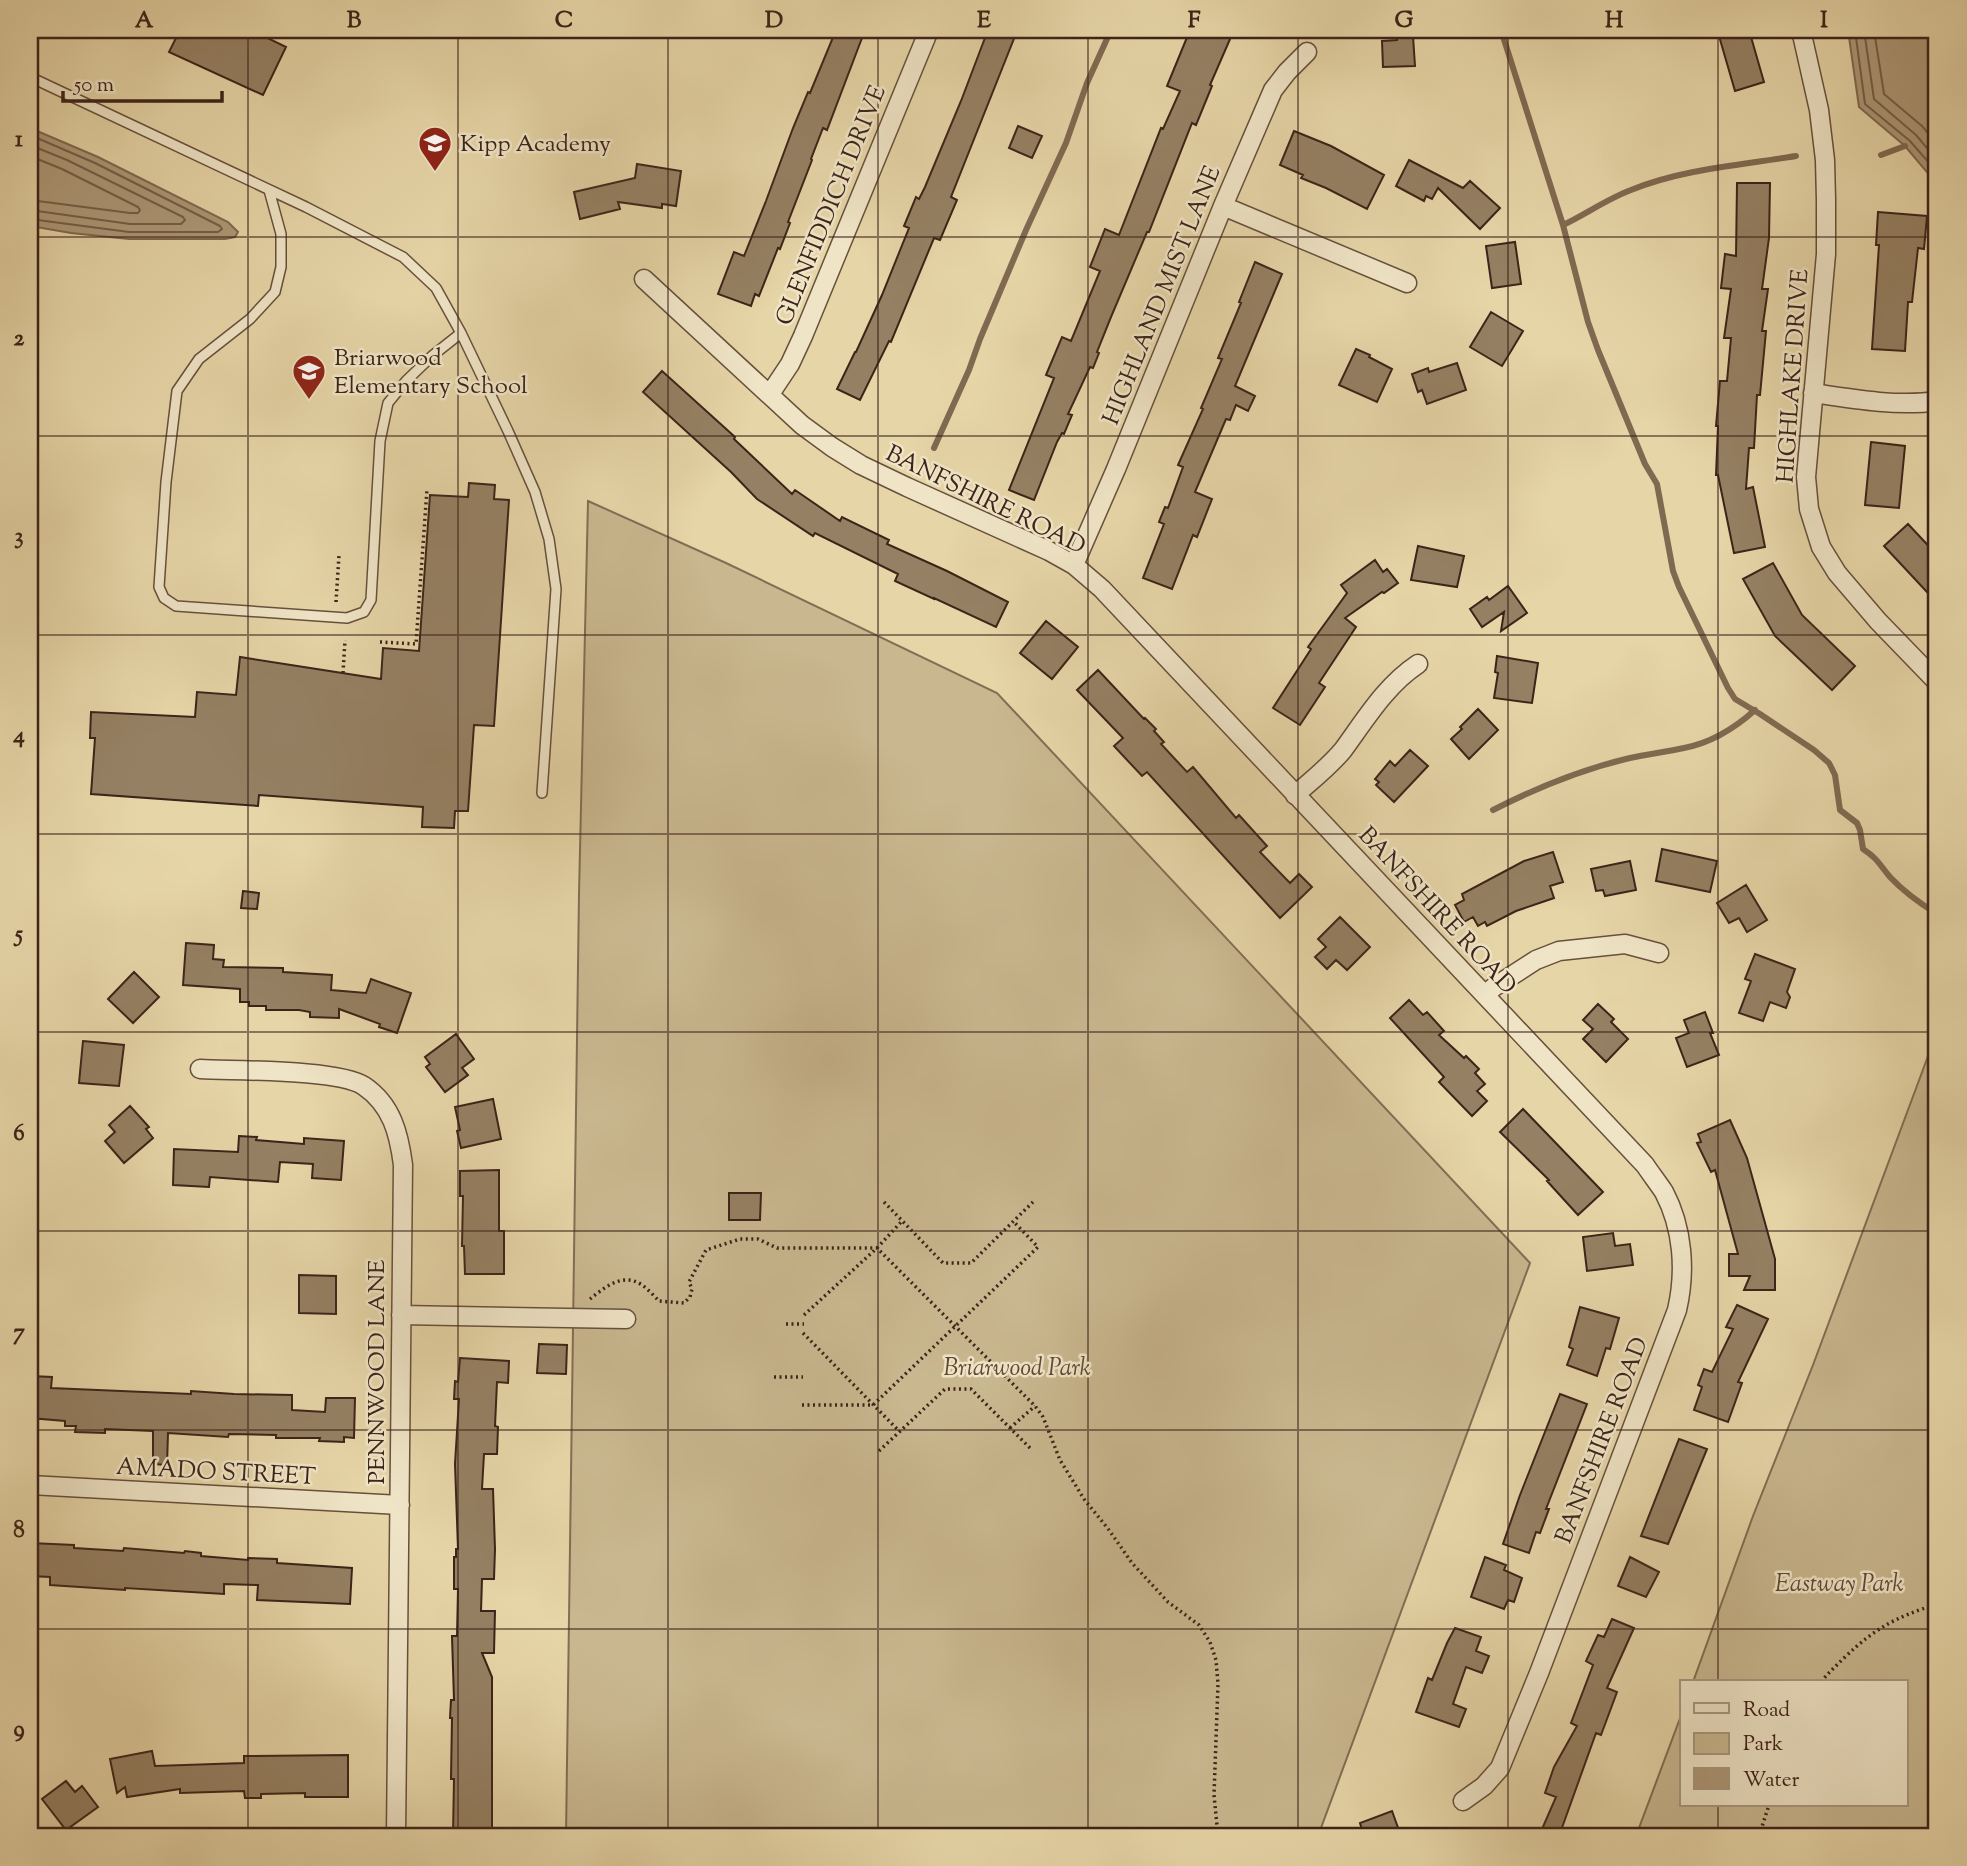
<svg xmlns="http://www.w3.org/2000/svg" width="1967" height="1866" font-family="'Sorts Mill Goudy',serif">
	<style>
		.green { fill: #c9b78f; stroke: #836d54; stroke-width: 2 }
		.water { fill: #ad9877; stroke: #806951; stroke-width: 2 }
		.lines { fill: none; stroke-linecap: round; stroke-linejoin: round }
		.shore { stroke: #755e48; stroke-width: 2 }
		.stream { stroke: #806951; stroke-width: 6 }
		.building { fill: #958063; stroke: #3d2319; stroke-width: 2 }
		.service-casing { stroke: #67503c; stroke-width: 12 }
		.minor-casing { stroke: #67503c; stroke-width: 21 }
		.path { stroke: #3d2319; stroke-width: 3.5; stroke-dasharray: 2 3.5; stroke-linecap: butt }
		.service { stroke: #efe4c6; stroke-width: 9 }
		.minor { stroke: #efe4c6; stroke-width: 18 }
		.grid { fill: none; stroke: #3d2319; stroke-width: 2; stroke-opacity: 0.55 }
		.labels { text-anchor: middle; stroke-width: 5; stroke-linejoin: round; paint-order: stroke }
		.poi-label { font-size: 24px; fill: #3d2319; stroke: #efe4c6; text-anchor: start }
		.street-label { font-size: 24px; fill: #3d2319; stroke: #efe4c6 }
		.park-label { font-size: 24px; font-style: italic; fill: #604836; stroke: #efe4c6 }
		.neatline { fill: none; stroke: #3d2319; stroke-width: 2.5 }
		.grid-label { font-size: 23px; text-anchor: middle; font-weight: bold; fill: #3d2319 }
	</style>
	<rect width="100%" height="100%" fill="#e6d5a7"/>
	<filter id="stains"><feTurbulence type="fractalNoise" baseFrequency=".00286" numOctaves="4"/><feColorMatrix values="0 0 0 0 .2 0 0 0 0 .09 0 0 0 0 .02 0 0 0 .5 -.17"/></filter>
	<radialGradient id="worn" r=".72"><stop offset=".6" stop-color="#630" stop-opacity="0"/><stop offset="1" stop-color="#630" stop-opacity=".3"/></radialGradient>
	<path class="green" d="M 588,501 L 726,563 L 997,693 L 1530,1263 L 1318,1836 L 566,1836 L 579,894 Z
		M 1937,1032 L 1937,1836 L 1636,1836 L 1682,1713 L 1682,1805 L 1906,1805 L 1906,1682 L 1693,1682 L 1753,1516 L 1813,1365 Z"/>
	<path class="water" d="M 1848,30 L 1937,30 L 1937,180 L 1931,177 L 1905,146 L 1859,107 Z
		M 30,128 L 98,157 L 228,222 L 238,232 L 235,237 L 225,239 L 129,239 L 71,233 L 30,226 Z"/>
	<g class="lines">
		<path class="shore" d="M 1855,30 L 1865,104 L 1910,141 L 1937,172
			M 1864,30 L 1874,99 L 1916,135 L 1937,160
			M 1874,30 L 1884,94 L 1922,126 L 1937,144
			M 30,135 L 95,163 L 220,226 L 222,229 L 218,232 L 129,232 L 30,219
			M 30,145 L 67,160 L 183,217 L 185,220 L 181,224 L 130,224 L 30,210
			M 30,156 L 62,169 L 138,207 L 140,210 L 138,213 L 130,213 L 30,200"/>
		<path class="stream" d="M 1501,30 L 1563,225 L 1588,322 L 1598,350 L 1645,464 L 1657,484 L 1673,571 L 1679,587 L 1728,688 L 1735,699 L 1760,714 L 1814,750 L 1829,763 L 1835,775 L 1840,810 L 1857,823 L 1860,830 L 1863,849 C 1878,859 1879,864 1890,877 C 1903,891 1921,904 1937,914
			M 1881,155 L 1905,146
			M 1563,225 C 1586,214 1607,199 1631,190 C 1682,169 1742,165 1796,156
			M 934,448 L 969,370 L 980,339 L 1026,230 L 1066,143 L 1087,83 L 1111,30
			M 1493,810 C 1536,788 1583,769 1630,758 C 1648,754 1666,752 1684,748 C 1710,743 1735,728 1755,710"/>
	</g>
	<path class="building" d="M 180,30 L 251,30 L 286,47 L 263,95 L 169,52 Z
		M 836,30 L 865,30 L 827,130 L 823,128 L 811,159 L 812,160 L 788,222 L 790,223 L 780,249 L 778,248 L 759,296 L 755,294 L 751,306 L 718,294 L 734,252 L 744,256 L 766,201 L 793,128 L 808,92 L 810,93 Z
		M 988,30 L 1000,30 L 1015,36 L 951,197 L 957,200 L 940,240 L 934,238 L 891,342 L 889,341 L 860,400 L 837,389 L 855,352 L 856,352 L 882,295 L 909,228 L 904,226 L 916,197 L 919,199 L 925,187 L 961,101 Z
		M 1190,30 L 1234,30 L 1210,85 L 1212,86 L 1196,125 L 1192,123 L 1149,232 L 1147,232 L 1111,317 L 1097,352 L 1099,353 L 1093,368 L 1090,367 L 1068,414 L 1072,415 L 1064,434 L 1062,433 L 1057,442 L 1034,500 L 1009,490 L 1054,378 L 1046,375 L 1062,337 L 1071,341 L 1100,271 L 1090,267 L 1105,229 L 1119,235 L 1161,128 L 1163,129 L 1180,91 L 1167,86 Z
		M 1742,30 L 1749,30 L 1764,82 L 1735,91 L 1719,36 Z
		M 1413,36 L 1415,66 L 1383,67 L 1382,41 L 1397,40 L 1397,37 Z
		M 1018,126 L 1042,136 L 1032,158 L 1009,148 Z
		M 1294,131 L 1331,146 L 1384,175 L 1367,209 L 1326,188 L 1301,178 L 1303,175 L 1280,165 Z
		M 1409,160 L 1463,188 L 1470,181 L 1500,208 L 1480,229 L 1438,188 L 1432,199 L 1426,196 L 1424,201 L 1396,186 Z
		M 637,164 L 681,171 L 676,206 L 662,204 L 662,208 L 618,202 L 620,209 L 580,219 L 574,192 L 635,178 Z
		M 1737,183 L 1770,183 L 1769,238 L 1762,289 L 1768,289 L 1762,331 L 1766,331 L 1760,395 L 1757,395 L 1754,448 L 1749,448 L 1746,489 L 1753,487 L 1765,547 L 1734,553 L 1718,475 L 1716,475 L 1718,426 L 1716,426 L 1720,381 L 1727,381 L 1731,338 L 1724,338 L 1731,289 L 1721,288 L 1725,254 L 1736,256 Z
		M 1878,212 L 1927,216 L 1924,249 L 1918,248 L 1912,302 L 1908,302 L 1905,351 L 1872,349 L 1879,245 L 1876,245 Z
		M 1515,242 L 1521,284 L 1492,288 L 1486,246 Z
		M 1255,262 L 1282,274 L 1235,386 L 1255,396 L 1248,411 L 1236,405 L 1230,420 L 1226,419 L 1195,492 L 1212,499 L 1197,537 L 1193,535 L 1172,589 L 1143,578 L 1164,524 L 1159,522 L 1165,507 L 1168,508 L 1183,467 L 1178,465 L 1203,409 L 1201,408 L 1222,359 L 1218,358 L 1241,303 L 1239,302 Z
		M 1491,312 L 1523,331 L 1502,366 L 1470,347 Z
		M 1356,349 L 1370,355 L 1369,357 L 1392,369 L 1377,402 L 1339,385 Z
		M 1457,363 L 1466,390 L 1427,404 L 1422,390 L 1418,392 L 1412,374 L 1428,368 L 1429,372 Z
		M 662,371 L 735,437 L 734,439 L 792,494 L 795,490 L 840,521 L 842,517 L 889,540 L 887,544 L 947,571 L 1008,602 L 996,627 L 934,598 L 934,599 L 895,581 L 898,574 L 815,533 L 813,536 L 757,499 L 731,472 L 643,392 Z
		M 1871,442 L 1905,446 L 1899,508 L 1865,505 Z
		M 469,483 L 495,485 L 494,499 L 509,500 L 494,726 L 474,725 L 468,811 L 455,811 L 454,828 L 422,827 L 423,807 L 259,795 L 258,806 L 91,794 L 95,738 L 90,738 L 91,712 L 195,717 L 197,692 L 236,695 L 240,657 L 381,679 L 383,648 L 419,651 L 430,495 L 468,497 Z
		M 1908,524 L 1937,555 L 1937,582 L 1927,592 L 1884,546 Z
		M 1418,546 L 1464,556 L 1457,587 L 1411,580 Z
		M 1375,560 L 1383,572 L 1387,569 L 1398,583 L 1384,593 L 1382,592 L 1345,618 L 1356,627 L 1319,683 L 1325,687 L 1300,725 L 1273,708 L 1311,649 L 1308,647 L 1347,593 L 1341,585 Z
		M 1773,563 L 1802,615 L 1855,666 L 1832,690 L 1775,636 L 1743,579 Z
		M 1508,586 L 1527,613 L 1501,631 L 1504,612 L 1482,627 L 1470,609 L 1487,597 L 1489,600 Z
		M 1046,621 L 1078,647 L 1052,679 L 1020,653 Z
		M 1497,656 L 1538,663 L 1532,703 L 1494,698 L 1498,673 L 1495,672 Z
		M 1098,670 L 1144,719 L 1145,718 L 1156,729 L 1154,731 L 1164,742 L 1161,744 L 1187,772 L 1193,767 L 1236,818 L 1239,815 L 1267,846 L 1260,852 L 1290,883 L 1299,874 L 1312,887 L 1280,918 L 1147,772 L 1142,776 L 1114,746 L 1123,738 L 1077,690 Z
		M 1478,709 L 1498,730 L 1469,759 L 1451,739 L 1462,729 L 1460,727 Z
		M 1410,750 L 1428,766 L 1394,802 L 1376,785 L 1379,782 L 1375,779 L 1390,761 L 1395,766 Z
		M 1662,849 L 1717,861 L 1710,892 L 1656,881 Z
		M 1553,852 L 1563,882 L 1550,886 L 1554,898 L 1516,911 L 1487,926 L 1485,922 L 1478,926 L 1473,917 L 1464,922 L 1455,905 L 1464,900 L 1462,894 L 1524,861 Z
		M 1630,861 L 1636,890 L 1605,896 L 1603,890 L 1596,891 L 1591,869 Z
		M 1746,885 L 1767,920 L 1747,932 L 1739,918 L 1729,923 L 1717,903 Z
		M 243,891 L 259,893 L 257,909 L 241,908 Z
		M 1340,917 L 1370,947 L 1347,970 L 1336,960 L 1327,969 L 1315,957 L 1326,947 L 1318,939 Z
		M 186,943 L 214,945 L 213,959 L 224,960 L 223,967 L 283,968 L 283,972 L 332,975 L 331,990 L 366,993 L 371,979 L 411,993 L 397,1033 L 379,1027 L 380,1024 L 339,1009 L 339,1018 L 310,1017 L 310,1012 L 299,1010 L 266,1010 L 266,1006 L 249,1006 L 249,1002 L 240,1002 L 240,989 L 183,985 Z
		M 1755,954 L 1795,969 L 1787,992 L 1790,997 L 1786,1008 L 1770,1002 L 1763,1021 L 1739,1013 L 1751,981 L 1745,979 Z
		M 134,972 L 159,997 L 133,1023 L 108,999 Z
		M 1409,1000 L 1423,1015 L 1427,1012 L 1444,1031 L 1439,1035 L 1464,1058 L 1466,1056 L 1479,1069 L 1475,1073 L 1485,1084 L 1477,1091 L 1487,1101 L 1472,1116 L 1439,1082 L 1444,1077 L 1390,1018 Z
		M 1598,1004 L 1614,1019 L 1611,1022 L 1628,1039 L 1606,1062 L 1583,1039 L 1593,1029 L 1583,1020 Z
		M 1705,1012 L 1713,1033 L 1710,1033 L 1719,1055 L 1687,1067 L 1676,1038 L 1689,1033 L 1684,1020 Z
		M 456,1034 L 474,1059 L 462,1068 L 468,1075 L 445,1092 L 426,1067 L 430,1064 L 425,1057 Z
		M 83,1041 L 124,1045 L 119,1086 L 79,1083 Z
		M 493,1099 L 501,1139 L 461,1148 L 457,1131 L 460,1130 L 455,1107 Z
		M 130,1106 L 149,1127 L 146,1129 L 153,1138 L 124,1163 L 105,1141 L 115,1132 L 109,1125 Z
		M 1523,1109 L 1603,1192 L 1578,1215 L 1547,1181 L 1549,1180 L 1500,1132 Z
		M 1730,1120 L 1747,1158 L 1775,1259 L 1775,1290 L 1744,1290 L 1750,1276 L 1729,1276 L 1729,1254 L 1738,1254 L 1715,1170 L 1711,1172 L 1697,1143 L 1701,1142 L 1698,1134 Z
		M 239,1136 L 257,1137 L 256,1140 L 304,1144 L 304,1138 L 344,1141 L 341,1180 L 312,1178 L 313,1164 L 280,1162 L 278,1182 L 210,1177 L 209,1187 L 173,1185 L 174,1149 L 238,1152 Z
		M 499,1170 L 499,1231 L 504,1231 L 504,1274 L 465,1274 L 464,1246 L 462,1246 L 463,1196 L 460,1196 L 460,1171 Z
		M 729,1193 L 761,1193 L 760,1220 L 729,1220 Z
		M 1613,1233 L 1615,1246 L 1630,1244 L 1633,1265 L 1587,1271 L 1583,1237 Z
		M 299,1275 L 336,1276 L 336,1314 L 299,1313 Z
		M 1737,1305 L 1768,1319 L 1738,1382 L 1742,1383 L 1728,1422 L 1694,1410 L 1702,1387 L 1698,1385 L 1704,1369 L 1712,1372 L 1733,1329 L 1726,1327 Z
		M 1580,1307 L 1619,1318 L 1610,1349 L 1606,1348 L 1597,1376 L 1567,1365 L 1573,1349 L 1569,1347 Z
		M 539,1344 L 567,1345 L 566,1374 L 537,1373 Z
		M 460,1358 L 509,1361 L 508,1383 L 497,1382 L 495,1426 L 498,1427 L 497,1454 L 484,1454 L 482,1489 L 493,1489 L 495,1549 L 494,1579 L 482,1579 L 481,1611 L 495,1611 L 494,1653 L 482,1653 L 492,1677 L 492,1836 L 453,1836 L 454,1779 L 451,1779 L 452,1718 L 450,1718 L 451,1700 L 454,1700 L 452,1636 L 457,1636 L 458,1589 L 454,1589 L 454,1557 L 456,1557 L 456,1549 L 458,1549 L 455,1464 L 459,1399 L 454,1399 L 455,1381 L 458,1382 Z
		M 30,1376 L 52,1377 L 51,1388 L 191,1394 L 191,1391 L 234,1394 L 292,1395 L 292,1410 L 325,1412 L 326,1398 L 355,1398 L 354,1438 L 344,1437 L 344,1442 L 319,1441 L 320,1438 L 276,1438 L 276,1435 L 229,1434 L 228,1437 L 168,1433 L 167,1465 L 153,1464 L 153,1431 L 105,1429 L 105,1433 L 75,1432 L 76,1426 L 65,1426 L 65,1421 L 30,1418 Z
		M 1560,1394 L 1587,1404 L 1546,1509 L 1549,1509 L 1540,1533 L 1536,1532 L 1529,1553 L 1503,1544 L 1520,1495 Z
		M 1679,1439 L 1707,1449 L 1668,1544 L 1641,1536 Z
		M 30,1543 L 74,1545 L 74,1548 L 123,1551 L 124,1548 L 184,1553 L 185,1551 L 201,1553 L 201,1556 L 248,1560 L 248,1558 L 277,1559 L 277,1563 L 352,1568 L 350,1604 L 257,1600 L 258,1585 L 224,1584 L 224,1594 L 125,1588 L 125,1590 L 50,1585 L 50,1577 L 30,1576 Z
		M 1485,1557 L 1506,1565 L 1504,1570 L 1522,1578 L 1514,1602 L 1508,1600 L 1504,1609 L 1471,1597 Z
		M 1630,1557 L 1659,1572 L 1646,1597 L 1618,1586 Z
		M 1612,1619 L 1634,1628 L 1607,1688 L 1617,1692 L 1601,1735 L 1596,1733 L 1559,1836 L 1539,1836 L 1556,1797 L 1545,1793 L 1554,1767 L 1577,1726 L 1571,1723 L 1593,1665 L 1586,1661 L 1598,1635 L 1604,1637 Z
		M 1455,1628 L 1481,1637 L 1476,1651 L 1489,1656 L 1482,1673 L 1466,1667 L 1453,1704 L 1466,1709 L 1459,1727 L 1416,1712 L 1428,1678 L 1432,1680 L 1447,1643 Z
		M 152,1751 L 155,1766 L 244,1763 L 244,1756 L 348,1755 L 348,1797 L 305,1797 L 305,1793 L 261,1794 L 261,1798 L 245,1798 L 244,1791 L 180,1793 L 180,1789 L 127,1797 L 125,1787 L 117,1793 L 110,1759 Z
		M 66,1781 L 75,1792 L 82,1786 L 98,1807 L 66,1830 L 42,1799 Z
		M 1392,1811 L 1401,1836 L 1364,1836 L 1360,1823 Z"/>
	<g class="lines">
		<defs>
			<path id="service" d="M 30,77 L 306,207 L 403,257 L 436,288 L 461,333 L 508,431 L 535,492 L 549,539 L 556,589 L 542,793
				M 269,190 L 281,234 L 281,267 L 275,292 L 250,319 L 199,359 L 177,391 L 166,482 L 159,587 L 164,598 L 176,606 L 347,618 L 364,612 L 371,600 L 380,441 L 388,403 L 406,381 L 432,356 L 461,333"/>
			<path id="minor" d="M 1801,30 L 1819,110 L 1825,160 L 1826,200 L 1826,254 L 1806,477 L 1809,509 L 1821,547 L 1837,573 L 1878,621 L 1937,682
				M 1223,206 L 1407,283
				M 644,279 L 802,425 L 832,447 L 861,465 L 907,487 L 1049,551 L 1074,565 L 1102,589 L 1645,1165 C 1651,1174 1658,1183 1664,1192 C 1683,1228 1686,1271 1677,1310 L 1539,1673 L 1500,1768 L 1484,1786 L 1463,1801
				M 1813,393 C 1852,399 1898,407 1937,401
				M 770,394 L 790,364 L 803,336 L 929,30
				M 1074,565 L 1116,469 L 1223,206 L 1273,90 L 1287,72 L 1307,52
				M 1295,795 C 1312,780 1329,767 1343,750 C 1365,720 1386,685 1418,664
				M 1485,995 L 1494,987 L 1536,960 L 1559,951 L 1625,944 L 1659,953
				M 200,1069 C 235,1071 339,1069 364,1086 C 392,1105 399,1134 403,1165 L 396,1836
				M 401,1315 L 626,1319
				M 30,1485 L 400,1505"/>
		</defs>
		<use href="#service" class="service-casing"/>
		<use href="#minor" class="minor-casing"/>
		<path class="path" d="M 336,602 L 339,555
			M 380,642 L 416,644 L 427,489
			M 343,673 L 345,640
			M 884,1202 L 943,1263 L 971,1263 L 1033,1202
			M 590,1299 C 605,1287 623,1272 642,1285 C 648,1289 654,1296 659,1301 L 684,1303 L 690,1297 L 692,1289 L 689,1282 L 706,1250 L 740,1239 L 758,1239 L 777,1248 L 877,1248 L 1035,1406 L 1043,1417 L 1060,1460 L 1084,1499 L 1109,1530 L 1132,1563 L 1168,1602 L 1199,1625 L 1210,1642 L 1216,1660 L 1218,1684 L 1214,1795 L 1218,1836
			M 804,1315 L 877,1248 L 902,1221
			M 786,1324 L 804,1324
			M 803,1333 L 899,1431
			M 774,1377 L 803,1377
			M 802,1405 L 873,1405 L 1038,1247 L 1013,1221
			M 1010,1428 L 1035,1406
			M 879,1451 L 945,1389 L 971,1389 L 1031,1449
			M 1821,1682 C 1828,1673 1836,1666 1844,1658 C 1875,1628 1896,1617 1937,1604
			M 1759,1836 L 1769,1805"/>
		<use href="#service" class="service"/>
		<use href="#minor" class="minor"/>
	</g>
	<path class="grid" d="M 248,30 L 248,1836M 458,30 L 458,1836M 668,30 L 668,1836M 878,30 L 878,1836M 1088,30 L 1088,1836M 1298,30 L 1298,1836M 1508,30 L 1508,1836M 1718,30 L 1718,1682M 30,237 L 1937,237M 30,436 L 1937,436M 30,635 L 1937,635M 30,834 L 1937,834M 30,1032 L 1937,1032M 30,1231 L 1937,1231M 30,1430 L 1937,1430M 30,1629 L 1937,1629M 1718,1805 L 1718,1836"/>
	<defs>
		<symbol id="school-pin" viewBox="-11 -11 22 30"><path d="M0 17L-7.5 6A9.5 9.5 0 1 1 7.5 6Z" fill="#8f2418" stroke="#efe4c6"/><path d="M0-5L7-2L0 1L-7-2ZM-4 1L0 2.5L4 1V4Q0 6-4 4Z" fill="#fff"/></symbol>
	</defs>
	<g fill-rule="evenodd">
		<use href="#school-pin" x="416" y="124" width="38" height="52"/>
		<use href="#school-pin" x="290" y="352" width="38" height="52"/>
	</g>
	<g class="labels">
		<g class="poi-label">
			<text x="460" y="151">Kipp Academy</text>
			<text x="334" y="365">Briarwood<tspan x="334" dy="28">Elementary School</tspan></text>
		</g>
		<g class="street-label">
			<text transform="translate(830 205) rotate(-68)" y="8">GLENFIDDICH DRIVE</text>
			<text transform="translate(1161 295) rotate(-68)" y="8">HIGHLAND MIST LANE</text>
			<text transform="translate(1792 376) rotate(-86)" y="8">HIGHLAKE DRIVE</text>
			<text transform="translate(986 499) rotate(26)" y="8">BANFSHIRE ROAD</text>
			<text transform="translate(1438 910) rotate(47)" y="8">BANFSHIRE ROAD</text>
			<text transform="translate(376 1372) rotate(-90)" y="8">PENNWOOD LANE</text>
			<text transform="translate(1601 1440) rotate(-69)" y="8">BANFSHIRE ROAD</text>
			<text transform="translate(216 1471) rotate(3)" y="8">AMADO STREET</text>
		</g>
		<g class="park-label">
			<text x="1017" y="1375">Briarwood Park</text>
			<text x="1839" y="1591">Eastway Park</text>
		</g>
	</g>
	<rect width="1967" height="1866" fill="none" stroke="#e6d5a7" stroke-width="77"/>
	<rect x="1680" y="1680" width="228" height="126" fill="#efe4c6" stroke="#a89781" stroke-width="2"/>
	<rect x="1694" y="1703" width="35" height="10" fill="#efe4c6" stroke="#a89781" stroke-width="2"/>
	<text x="1743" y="1716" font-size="21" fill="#3d2319">Road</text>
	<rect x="1694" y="1733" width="35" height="21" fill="#c9b78f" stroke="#a89781" stroke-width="2"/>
	<text x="1743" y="1750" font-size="21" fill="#3d2319">Park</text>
	<rect x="1694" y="1768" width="35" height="21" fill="#ad9877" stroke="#a89781" stroke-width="2"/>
	<text x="1743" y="1786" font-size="21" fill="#3d2319">Water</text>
	<path d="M63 91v10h159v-10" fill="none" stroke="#3d2319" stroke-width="3.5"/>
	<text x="74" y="91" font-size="21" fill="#3d2319" stroke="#efe4c6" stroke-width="5" paint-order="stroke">50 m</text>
	<rect x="38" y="38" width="1890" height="1790" class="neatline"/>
	<g class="grid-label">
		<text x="144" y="27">A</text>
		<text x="354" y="27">B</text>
		<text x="564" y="27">C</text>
		<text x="774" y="27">D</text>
		<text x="984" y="27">E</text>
		<text x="1194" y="27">F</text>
		<text x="1404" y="27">G</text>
		<text x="1614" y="27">H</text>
		<text x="1824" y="27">I</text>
		<text x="19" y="146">1</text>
		<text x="19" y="345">2</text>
		<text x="19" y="543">3</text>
		<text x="19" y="742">4</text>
		<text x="19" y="941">5</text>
		<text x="19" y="1140">6</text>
		<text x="19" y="1339">7</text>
		<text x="19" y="1537">8</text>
		<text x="19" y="1736">9</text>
	</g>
	<rect width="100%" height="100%" filter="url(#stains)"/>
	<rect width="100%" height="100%" fill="url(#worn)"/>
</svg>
